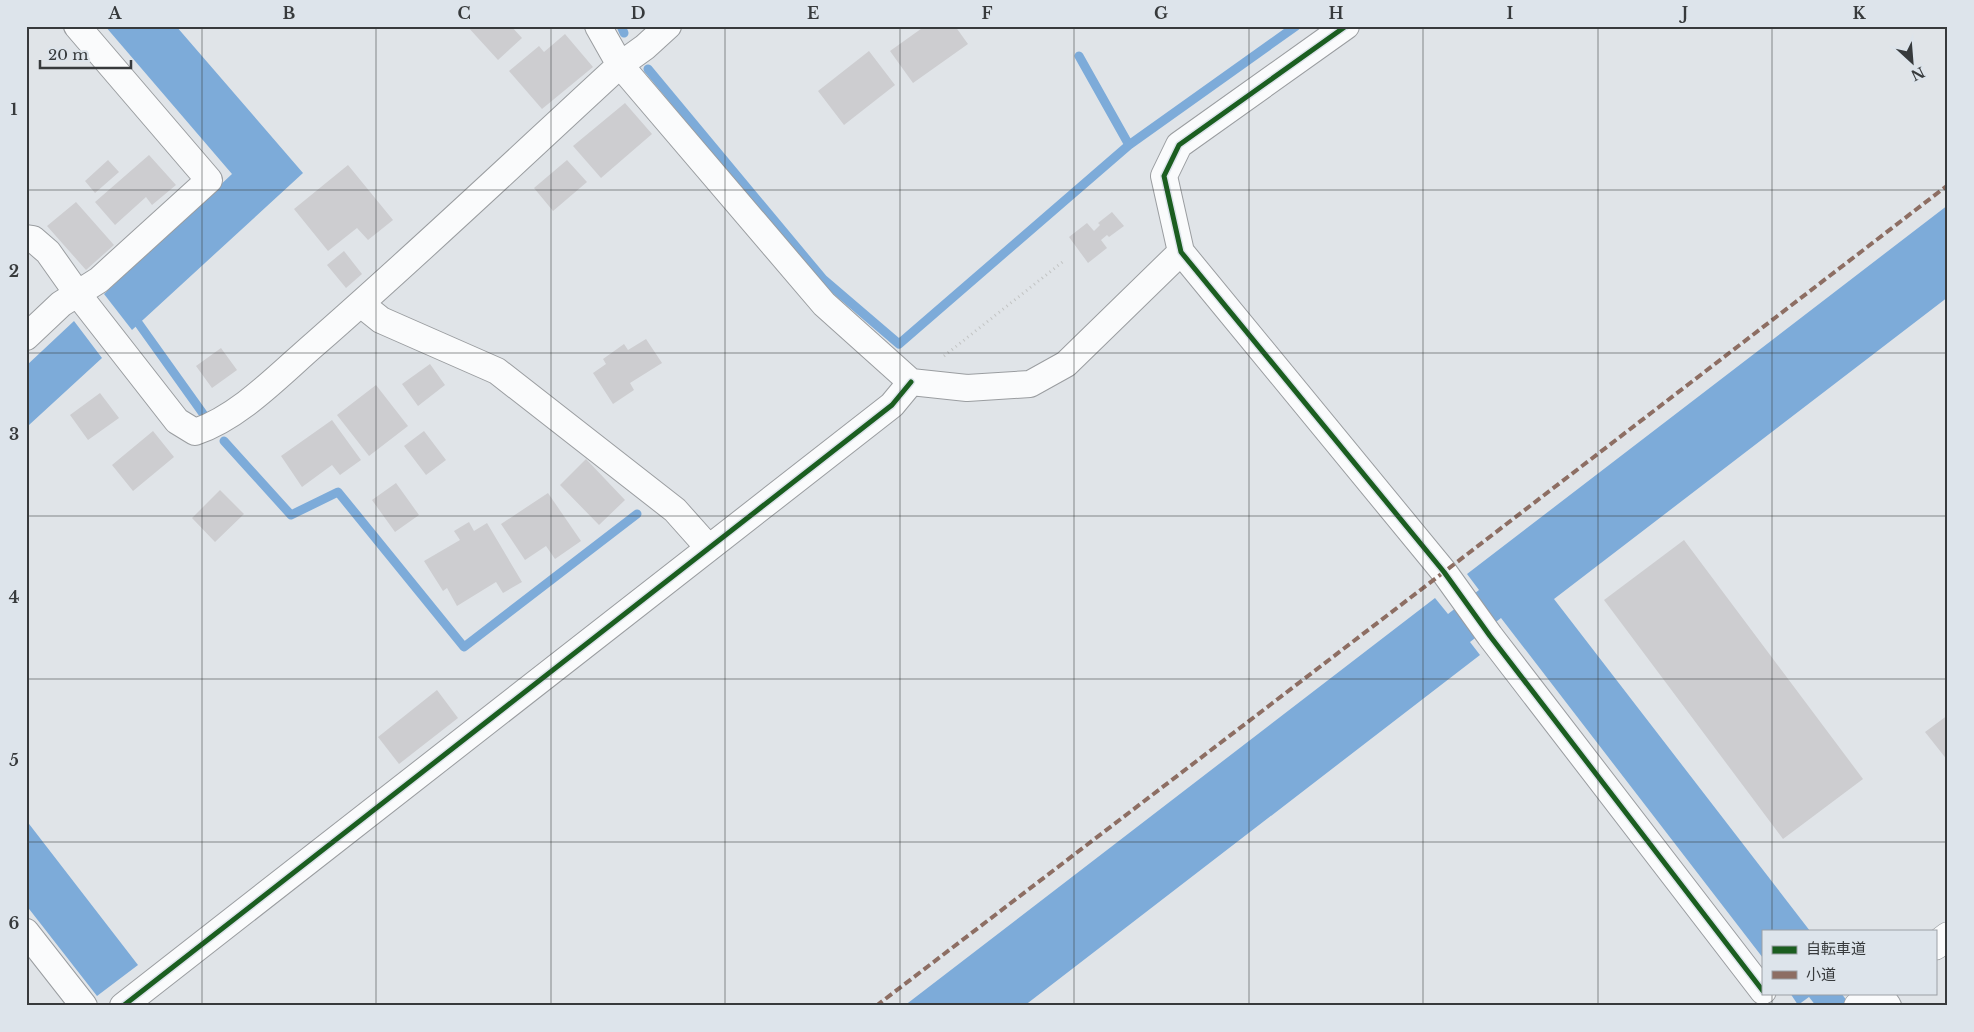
<svg xmlns="http://www.w3.org/2000/svg" width="1974" height="1032" font-family="'Libre Baskerville','Noto Sans JP',serif">
	<style>
		.water { fill: #7dabd9 }
		.lines { fill: none; stroke-linecap: round; stroke-linejoin: round }
		.stream { stroke: #7dabd9; stroke-width: 9 }
		.building { fill: #cdcdd0 }
		.street-casing { stroke: #9a9da0; stroke-width: 28 }
		.secondary-casing { stroke: #9a9da0; stroke-width: 29 }
		.path { stroke: #c2c4c4; stroke-width: 3; stroke-dasharray: 1 4; stroke-linecap: butt }
		.street { stroke: #fafbfc; stroke-width: 26 }
		.secondary { stroke: #fafbfc; stroke-width: 28 }
		.quiet { stroke: #8d6e63; stroke-width: 4; stroke-dasharray: 8 4; stroke-linecap: butt }
		.cycleway-casing { stroke: #dde4eb; stroke-width: 8 }
		.cycleway { stroke: #1b5e20; stroke-width: 5 }
		.grid { fill: none; stroke: #373a3c; stroke-width: 1; stroke-opacity: 0.55 }
		.neatline { fill: none; stroke: #373a3c; stroke-width: 2 }
		.grid-label { font-size: 16px; text-anchor: middle; font-weight: bold; fill: #373a3c }
	</style>
	<rect width="100%" height="100%" fill="#e0e4e8"/>
	<path class="water" d="M 105,26 L 176,26 L 303,173 L 132,330 L 104,294 L 232,174 Z
		M 1948,205 L 1948,297 L 1554,599 L 1810,931 L 1763,931 L 1763,958 L 1501,618 L 1470,642 L 1480,655 L 1024,1006 L 904,1006 L 1435,598 L 1448,614 L 1479,590 L 1467,574 Z
		M 74,321 L 102,358 L 29,425 L 26,430 L 26,366 Z
		M 26,820 L 138,965 L 97,996 L 26,905 Z
		M 1790,993 L 1841,993 L 1851,1006 L 1816,1006 L 1809,997 L 1798,1005 Z"/>
	<g class="lines">
		<path class="stream" d="M 621,26 L 624,33
			M 1079,56 L 1129,145
			M 648,69 L 823,279 L 899,344 L 1129,145 L 1296,26
			M 139,324 L 204,415
			M 224,441 L 291,515 L 338,492 L 464,647 L 637,514"/>
	</g>
	<path class="building" d="M 467,26 L 511,26 L 522,38 L 498,60 Z
		M 925,26 L 937,26 L 939,29 L 943,26 L 955,26 L 968,44 L 913,83 L 890,51 Z
		M 565,34 L 593,67 L 542,109 L 509,71 L 539,46 L 544,52 Z
		M 869,51 L 895,85 L 844,125 L 818,91 Z
		M 625,103 L 652,134 L 601,178 L 573,146 Z
		M 149,155 L 176,185 L 152,205 L 146,197 L 115,225 L 95,202 Z
		M 108,160 L 119,172 L 95,193 L 85,181 Z
		M 567,160 L 587,182 L 553,211 L 534,188 Z
		M 348,165 L 393,220 L 368,240 L 357,228 L 328,251 L 294,209 Z
		M 76,202 L 114,245 L 86,270 L 47,226 Z
		M 1112,212 L 1124,226 L 1109,237 L 1107,235 L 1101,240 L 1107,248 L 1088,263 L 1069,237 L 1087,223 L 1094,231 L 1100,225 L 1098,223 Z
		M 344,251 L 362,274 L 346,288 L 327,265 Z
		M 646,339 L 662,363 L 630,383 L 634,390 L 613,404 L 593,373 L 606,364 L 603,359 L 624,344 L 628,350 Z
		M 221,348 L 237,370 L 212,388 L 196,366 Z
		M 430,364 L 445,385 L 418,406 L 402,384 Z
		M 376,385 L 408,426 L 369,456 L 337,415 Z
		M 100,393 L 119,418 L 88,440 L 70,415 Z
		M 332,420 L 361,460 L 340,475 L 332,465 L 302,487 L 281,456 Z
		M 153,431 L 174,457 L 133,491 L 112,465 Z
		M 424,431 L 446,460 L 426,475 L 404,446 Z
		M 586,459 L 625,500 L 599,525 L 560,485 Z
		M 396,483 L 419,515 L 395,532 L 372,500 Z
		M 220,490 L 244,514 L 215,542 L 192,518 Z
		M 548,493 L 581,541 L 555,559 L 546,546 L 525,560 L 501,524 Z
		M 469,522 L 474,531 L 487,523 L 522,582 L 503,593 L 496,582 L 457,606 L 447,588 L 443,591 L 424,561 L 460,540 L 454,531 Z
		M 1684,540 L 1863,779 L 1783,839 L 1604,600 Z
		M 437,690 L 458,718 L 399,764 L 378,737 Z
		M 1948,715 L 1948,761 L 1925,732 Z"/>
	<g class="lines">
		<defs>
			<path id="street" d="M 598,26 L 620,65 L 824,304 L 911,382 L 967,388 L 1030,384 L 1066,364 L 1181,252
				M 1346,26 L 1179,145 L 1164,176 L 1181,252 L 1444,572 L 1490,636 L 1763,991
				M 26,238 L 33,239 L 48,252 L 77,293 L 177,421 L 195,432 C 240,417 280,374 316,343 C 419,253 519,158 620,65 L 645,47 L 668,26
				M 361,304 L 381,320 L 497,371 L 675,510 L 708,547
				M 26,337 L 61,304 L 99,280 L 209,180 L 77,26
				M 26,932 L 84,1006
				M 1879,993 L 1888,1006
				M 123,1006 L 892,405 L 911,382"/>
			<path id="secondary" d="M 1935,946 L 1948,936
				M 1858,1006 L 1874,993"/>
		</defs>
		<use href="#street" class="street-casing"/>
		<use href="#secondary" class="secondary-casing"/>
		<path class="path" d="M 944,356 L 1065,260"/>
		<use href="#street" class="street"/>
		<use href="#secondary" class="secondary"/>
		<path class="quiet" d="M 876,1006 L 1444,572 L 1948,185"/>
		<defs>
			<path id="cycleway" d="M 1346,26 L 1179,145 L 1164,176 L 1181,252 L 1444,572 L 1490,636 L 1763,991
				M 123,1006 L 892,405 L 911,382"/>
		</defs>
		<use href="#cycleway" class="cycleway-casing"/>
		<use href="#cycleway" class="cycleway"/>
	</g>
	<path class="grid" d="M 202,26 L 202,1006M 376,26 L 376,1006M 551,26 L 551,1006M 725,26 L 725,1006M 900,26 L 900,1006M 1074,26 L 1074,1006M 1249,26 L 1249,1006M 1423,26 L 1423,1006M 1598,26 L 1598,1006M 1772,26 L 1772,931M 26,190 L 1948,190M 26,353 L 1948,353M 26,516 L 1948,516M 26,679 L 1948,679M 26,842 L 1948,842M 1772,993 L 1772,1006"/>
	<rect width="1974" height="1032" fill="none" stroke="#dde4eb" stroke-width="55"/>
	<rect x="1762" y="930" width="175" height="65" fill="#dde4eb" stroke="#9ba0a5"/>
	<rect x="1772" y="946" width="25" height="8" fill="#1b5e20" stroke="#9ba0a5"/>
	<text x="1806" y="954" font-size="15" fill="#373a3c">自転車道</text>
	<rect x="1772" y="971" width="25" height="8" fill="#8d6e63" stroke="#9ba0a5"/>
	<text x="1806" y="980" font-size="15" fill="#373a3c">小道</text>
	<g transform="translate(1912 62) rotate(154)" stroke="#dde4eb" stroke-width="4" paint-order="stroke">
	<path d="M0-4L9 19L0 12L-9 19Z" fill="#373a3c"/>
	<text y="-8" font-size="14" font-weight="bold" text-anchor="middle" fill="#373a3c">N</text>
	</g>
	<path d="M40 60v8h91v-8" fill="none" stroke="#373a3c" stroke-width="2.5"/>
	<text x="48" y="60" font-size="15" fill="#373a3c" stroke="#dde4eb" stroke-width="4" paint-order="stroke">20 m</text>
	<rect x="28" y="28" width="1918" height="976" class="neatline"/>
	<g class="grid-label">
		<text x="115" y="19">A</text>
		<text x="289" y="19">B</text>
		<text x="464" y="19">C</text>
		<text x="638" y="19">D</text>
		<text x="813" y="19">E</text>
		<text x="987" y="19">F</text>
		<text x="1161" y="19">G</text>
		<text x="1336" y="19">H</text>
		<text x="1510" y="19">I</text>
		<text x="1685" y="19">J</text>
		<text x="1859" y="19">K</text>
		<text x="14" y="115">1</text>
		<text x="14" y="277">2</text>
		<text x="14" y="440">3</text>
		<text x="14" y="603">4</text>
		<text x="14" y="766">5</text>
		<text x="14" y="929">6</text>
	</g>
</svg>
